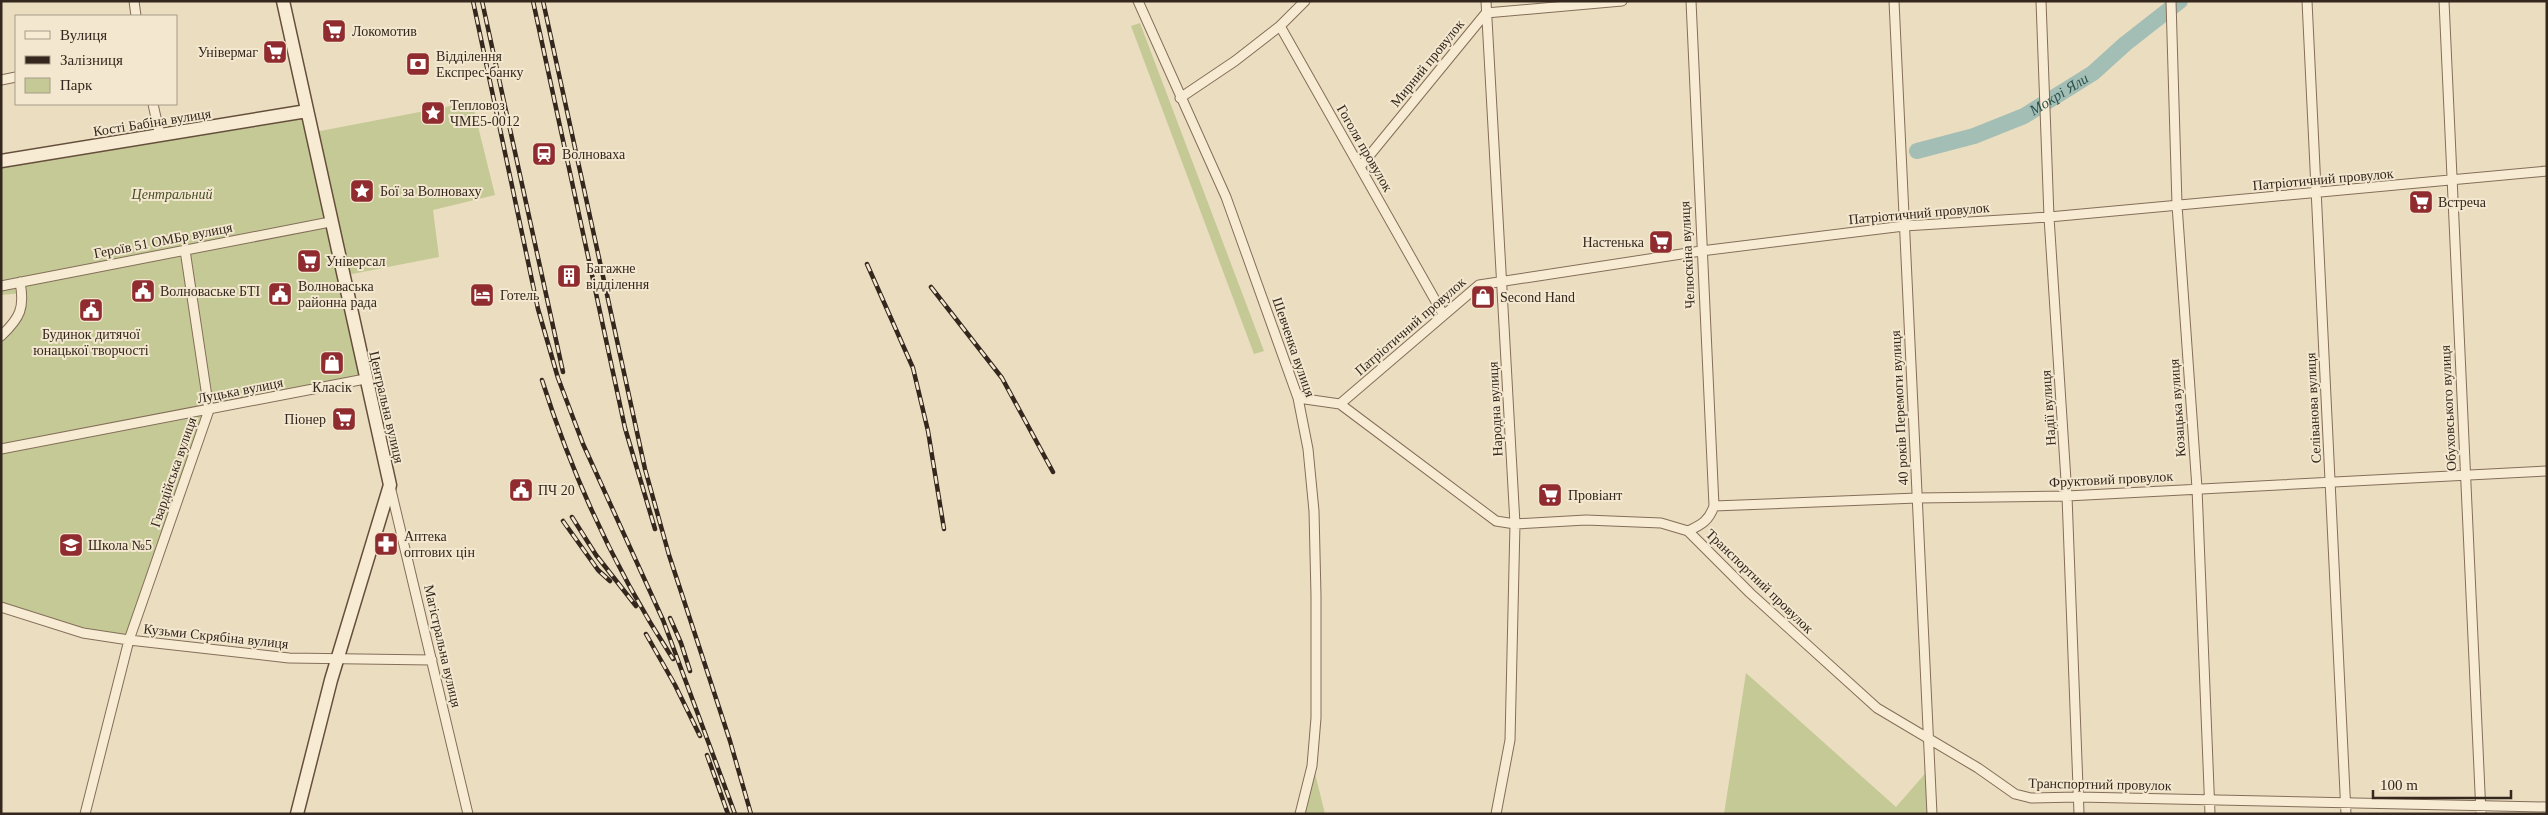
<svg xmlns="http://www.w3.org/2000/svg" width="2548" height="815" font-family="'Times New Roman',serif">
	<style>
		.green { fill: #c4c995 }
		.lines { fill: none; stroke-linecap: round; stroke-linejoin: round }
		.river { stroke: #a3beb5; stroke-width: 16 }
		.street-casing { stroke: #846e59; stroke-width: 11 }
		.secondary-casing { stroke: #654f3c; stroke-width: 15 }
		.street { stroke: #f7ebd3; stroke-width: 9 }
		.secondary { stroke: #f7ebd3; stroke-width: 12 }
		.rail-casing { stroke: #34271d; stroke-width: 4.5 }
		.rail { stroke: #f3e8cf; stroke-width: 2.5; stroke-dasharray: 8; stroke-linecap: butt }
		.labels { text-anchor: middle; stroke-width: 4; stroke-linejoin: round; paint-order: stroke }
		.poi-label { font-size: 14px; fill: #34271d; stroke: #f3e8cf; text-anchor: start }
		.street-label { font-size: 14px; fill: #34271d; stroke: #f3e8cf }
		.park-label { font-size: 14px; font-style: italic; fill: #464f24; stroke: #f3e8cf }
		.water-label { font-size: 15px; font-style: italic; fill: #2d534f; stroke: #f3e8cf }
	</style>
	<rect width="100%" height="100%" fill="#ebddc0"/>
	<path class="green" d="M 1140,23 L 1264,351 L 1254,354 L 1131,26 Z
		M 472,102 L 495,195 L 433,210 L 439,257 L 347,275 L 315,132 Z
		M 303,111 L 362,379 L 209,410 L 129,640 L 83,633 L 1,607 L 1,336 L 13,325 L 22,293 L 1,295 L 1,161 Z
		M 1746,673 L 1896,807 L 1930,768 L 1932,814 L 1724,814 Z
		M 1314,769 L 1325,814 L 1302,814 Z"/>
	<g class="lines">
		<path class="river" id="s1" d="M 1917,151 L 1974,136 L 2024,116 L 2093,73 L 2125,44 L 2180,1"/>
		<defs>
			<path id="street" d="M 134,1 L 136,16
				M 1138,1 L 1226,197 L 1298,398 L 1308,449 L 1314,511 L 1316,596 L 1316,718 L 1312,766 L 1300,814
				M 1305,1 L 1280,26 L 1443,314
				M 1486,1 L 1515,524 L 1510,740 L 1496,814
				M 1691,1 L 1714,506
				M 1894,1 L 1932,814
				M 2041,1 L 2049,217 L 2067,496 L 2079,814
				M 2171,1 L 2177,205 L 2197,488 L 2210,814
				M 2307,1 L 2346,814
				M 2444,1 L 2481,814
				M 1,80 L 16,77
				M 1180,98 L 1235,61 L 1280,26
				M 153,104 L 160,136
				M 1360,167 L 1486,13 L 1622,1
				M 1,286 L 330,222
				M 1,336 C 20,318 25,308 20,282
				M 1298,398 L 1340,404 L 1496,521 L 1515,524 L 1586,520 L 1661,523 L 1688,531 L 1750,593 L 1877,708 L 1978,768 L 2015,794 L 2031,798 L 2078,797 L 2547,807
				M 1340,404 L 1479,285 L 1701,251 L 1904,226 L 2049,217 L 2547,171
				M 1,449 L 365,379
				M 390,486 L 468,814
				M 1688,531 C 1701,525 1709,521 1714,506 L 1917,498 L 2067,496 L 2547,471
				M 1,607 L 83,633 L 129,640 L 289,658 L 432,660
				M 85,814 L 129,640 L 209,410 L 185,250"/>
			<path id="secondary" d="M 283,1 L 390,485 L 331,680 L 297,814
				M 1,161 L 307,111"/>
		</defs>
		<use href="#street" class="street-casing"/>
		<use href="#secondary" class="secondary-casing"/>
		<use href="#street" class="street"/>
		<use href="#secondary" class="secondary"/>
		<defs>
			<path id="rail" d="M 473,1 L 538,309 L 558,378 L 583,444 L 663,620 L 735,814
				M 482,1 L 563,372
				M 533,1 L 625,428 L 655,529
				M 543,1 L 645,469 L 669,555 L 730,741 L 751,814
				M 867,264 L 913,368 L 928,431 L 944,529
				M 931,287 L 1002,378 L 1053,472
				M 542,380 C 573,478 617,573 673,659
				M 572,517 L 596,555 L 636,606
				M 563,521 L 598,570 L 610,581
				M 670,618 L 681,643 L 690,671
				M 646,634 L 675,685 L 700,736
				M 707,755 L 728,814"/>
		</defs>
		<use href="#rail" class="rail-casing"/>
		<use href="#rail" class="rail"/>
	</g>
	<defs>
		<symbol id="supermarket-square" viewBox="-11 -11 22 22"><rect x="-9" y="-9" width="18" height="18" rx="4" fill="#902c30" stroke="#f3e8cf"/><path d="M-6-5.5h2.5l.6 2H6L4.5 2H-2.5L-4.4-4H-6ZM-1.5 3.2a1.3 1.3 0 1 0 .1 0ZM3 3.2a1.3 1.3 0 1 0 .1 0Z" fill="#fff"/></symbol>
		<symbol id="bank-square" viewBox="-11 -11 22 22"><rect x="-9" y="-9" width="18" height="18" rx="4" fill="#902c30" stroke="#f3e8cf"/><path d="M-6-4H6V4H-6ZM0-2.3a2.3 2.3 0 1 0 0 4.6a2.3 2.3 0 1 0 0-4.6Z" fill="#fff"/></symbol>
		<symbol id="sight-square" viewBox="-11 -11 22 22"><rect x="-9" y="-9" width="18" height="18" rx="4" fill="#902c30" stroke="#f3e8cf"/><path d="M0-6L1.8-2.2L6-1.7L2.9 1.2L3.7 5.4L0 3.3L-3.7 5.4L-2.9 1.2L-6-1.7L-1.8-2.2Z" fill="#fff"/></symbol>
		<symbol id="station-square" viewBox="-11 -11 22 22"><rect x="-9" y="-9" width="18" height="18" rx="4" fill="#902c30" stroke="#f3e8cf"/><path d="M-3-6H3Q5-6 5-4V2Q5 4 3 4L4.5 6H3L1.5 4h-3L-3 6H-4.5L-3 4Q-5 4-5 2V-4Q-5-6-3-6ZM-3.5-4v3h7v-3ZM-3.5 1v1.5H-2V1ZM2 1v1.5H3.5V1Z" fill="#fff"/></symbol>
		<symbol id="building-square" viewBox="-11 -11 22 22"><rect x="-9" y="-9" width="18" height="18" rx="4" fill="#902c30" stroke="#f3e8cf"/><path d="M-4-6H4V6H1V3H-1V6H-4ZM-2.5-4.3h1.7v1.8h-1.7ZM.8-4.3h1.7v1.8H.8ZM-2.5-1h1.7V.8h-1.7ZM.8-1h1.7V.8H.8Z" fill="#fff"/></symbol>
		<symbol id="civic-square" viewBox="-11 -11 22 22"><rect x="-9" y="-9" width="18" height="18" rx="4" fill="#902c30" stroke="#f3e8cf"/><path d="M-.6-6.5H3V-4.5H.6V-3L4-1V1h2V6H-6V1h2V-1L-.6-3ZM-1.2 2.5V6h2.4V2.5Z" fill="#fff"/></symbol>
		<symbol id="hotel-square" viewBox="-11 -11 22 22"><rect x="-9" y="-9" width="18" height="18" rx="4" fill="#902c30" stroke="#f3e8cf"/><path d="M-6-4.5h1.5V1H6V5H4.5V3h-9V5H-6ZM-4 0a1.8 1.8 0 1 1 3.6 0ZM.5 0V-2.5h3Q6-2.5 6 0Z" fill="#fff"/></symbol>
		<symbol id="shop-square" viewBox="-11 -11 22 22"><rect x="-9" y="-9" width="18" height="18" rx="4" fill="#902c30" stroke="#f3e8cf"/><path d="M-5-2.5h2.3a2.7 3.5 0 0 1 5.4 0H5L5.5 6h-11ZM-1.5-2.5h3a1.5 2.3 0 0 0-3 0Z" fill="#fff"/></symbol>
		<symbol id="pharmacy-square" viewBox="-11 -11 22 22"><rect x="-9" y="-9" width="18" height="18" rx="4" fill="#902c30" stroke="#f3e8cf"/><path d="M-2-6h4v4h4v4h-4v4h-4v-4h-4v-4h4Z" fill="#fff"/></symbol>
		<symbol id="school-square" viewBox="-11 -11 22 22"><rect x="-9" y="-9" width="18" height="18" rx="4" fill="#902c30" stroke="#f3e8cf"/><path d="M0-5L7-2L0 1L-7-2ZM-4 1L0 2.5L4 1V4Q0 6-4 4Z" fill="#fff"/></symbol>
	</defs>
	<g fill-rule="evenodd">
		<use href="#supermarket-square" x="320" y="17" width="28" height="28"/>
		<use href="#supermarket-square" x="261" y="38" width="28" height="28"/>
		<use href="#bank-square" x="404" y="50" width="28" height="28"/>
		<use href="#sight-square" x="419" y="99" width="28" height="28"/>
		<use href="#station-square" x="530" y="140" width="28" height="28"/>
		<use href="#sight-square" x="348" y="177" width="28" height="28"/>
		<use href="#supermarket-square" x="2407" y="188" width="28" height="28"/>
		<use href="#supermarket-square" x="1647" y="228" width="28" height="28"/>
		<use href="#supermarket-square" x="295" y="247" width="28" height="28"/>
		<use href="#building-square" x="555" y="262" width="28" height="28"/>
		<use href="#civic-square" x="129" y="277" width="28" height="28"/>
		<use href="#civic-square" x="266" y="280" width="28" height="28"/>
		<use href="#hotel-square" x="468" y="281" width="28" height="28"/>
		<use href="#shop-square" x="1469" y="283" width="28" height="28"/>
		<use href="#civic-square" x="77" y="296" width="28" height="28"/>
		<use href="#shop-square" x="318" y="349" width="28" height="28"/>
		<use href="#supermarket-square" x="330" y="405" width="28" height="28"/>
		<use href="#civic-square" x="507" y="476" width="28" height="28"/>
		<use href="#supermarket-square" x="1536" y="481" width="28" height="28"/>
		<use href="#pharmacy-square" x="372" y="530" width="28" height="28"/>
		<use href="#school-square" x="57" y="531" width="28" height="28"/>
	</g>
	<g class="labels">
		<g class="poi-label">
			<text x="352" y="36">Локомотив</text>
			<text x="258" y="57" text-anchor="end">Універмаг</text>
			<text x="436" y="61">Відділення<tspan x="436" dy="16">Експрес-банку</tspan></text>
			<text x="450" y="110">Тепловоз<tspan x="450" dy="16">ЧМЕ5-0012</tspan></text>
			<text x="562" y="159">Волноваха</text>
			<text x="380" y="196">Бої за Волноваху</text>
			<text x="2438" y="207">Встреча</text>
			<text x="1644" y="247" text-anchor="end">Настенька</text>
			<text x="326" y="266">Універсал</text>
			<text x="586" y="273">Багажне<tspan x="586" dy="16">відділення</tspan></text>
			<text x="298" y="291">Волноваська<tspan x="298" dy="16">районна рада</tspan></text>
			<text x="160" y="296">Волноваське БТІ</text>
			<text x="500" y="300">Готель</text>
			<text x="1500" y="302">Second Hand</text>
			<text x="91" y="339" text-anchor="middle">Будинок дитячої<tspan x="91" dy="16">юнацької творчості</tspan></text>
			<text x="332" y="392" text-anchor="middle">Класік</text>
			<text x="326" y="424" text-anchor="end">Піонер</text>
			<text x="538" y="495">ПЧ 20</text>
			<text x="1568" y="500">Провіант</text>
			<text x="404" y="541">Аптека<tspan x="404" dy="16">оптових цін</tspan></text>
			<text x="88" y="550">Школа №5</text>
		</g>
		<g class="street-label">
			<text transform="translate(1427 63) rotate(-51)" y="5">Мирний провулок</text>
			<text transform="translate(152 122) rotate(-9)" y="5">Кості Бабіна вулиця</text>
			<text transform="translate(1365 148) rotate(60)" y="5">Гоголя провулок</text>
			<text transform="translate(2323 179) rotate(-5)" y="5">Патріотичний провулок</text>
			<text transform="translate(1919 213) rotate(-5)" y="5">Патріотичний провулок</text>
			<text transform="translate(163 240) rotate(-11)" y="5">Героїв 51 ОМБр вулиця</text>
			<text transform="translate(1687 255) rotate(-93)" y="5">Челюскіна вулиця</text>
			<text transform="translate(1410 326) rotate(-41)" y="5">Патріотичний провулок</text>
			<text transform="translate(1294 347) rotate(71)" y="5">Шевченка вулиця</text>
			<text transform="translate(240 390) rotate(-11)" y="5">Луцька вулиця</text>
			<text transform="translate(387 407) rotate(77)" y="5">Центральна вулиця</text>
			<text transform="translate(1899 408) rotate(-93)" y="5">40 років Перемоги вулиця</text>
			<text transform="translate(2048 408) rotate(-94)" y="5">Надії вулиця</text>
			<text transform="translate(2177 408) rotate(-94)" y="5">Козацька вулиця</text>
			<text transform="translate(2313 408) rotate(-93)" y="5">Селіванова вулиця</text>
			<text transform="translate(2448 408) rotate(-93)" y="5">Обуховського вулиця</text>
			<text transform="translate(1495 409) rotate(-93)" y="5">Народна вулиця</text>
			<text transform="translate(173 472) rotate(-71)" y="5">Гвардійська вулиця</text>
			<text transform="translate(2111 479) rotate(-3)" y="5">Фруктовий провулок</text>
			<text transform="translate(1760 581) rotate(44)" y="5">Транспортний провулок</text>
			<text transform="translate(216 636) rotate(6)" y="5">Кузьми Скрябіна вулиця</text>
			<text transform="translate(443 646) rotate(77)" y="5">Магістральна вулиця</text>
			<text transform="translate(2100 784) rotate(1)" y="5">Транспортний провулок</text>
		</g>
		<g class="park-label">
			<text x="172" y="199">Центральний</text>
		</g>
		<g class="water-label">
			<text dy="5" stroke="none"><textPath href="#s1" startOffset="154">Мокрі Яли</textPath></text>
		</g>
	</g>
	<rect width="2548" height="815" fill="none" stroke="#34271d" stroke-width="5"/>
	<rect x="15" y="15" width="162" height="90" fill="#f3e8cf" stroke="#a79b88"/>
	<rect x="25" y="31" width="25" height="8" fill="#f7ebd3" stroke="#a79b88"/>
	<text x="60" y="40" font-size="15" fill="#34271d">Вулиця</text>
	<rect x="25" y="56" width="25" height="8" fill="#34271d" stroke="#a79b88"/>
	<text x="60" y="65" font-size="15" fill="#34271d">Залізниця</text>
	<rect x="25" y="78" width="25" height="15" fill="#c4c995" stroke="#a79b88"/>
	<text x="60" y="90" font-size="15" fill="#34271d">Парк</text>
	<path d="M2373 790v8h138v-8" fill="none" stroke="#34271d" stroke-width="2.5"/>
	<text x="2380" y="790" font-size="15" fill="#34271d" stroke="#f3e8cf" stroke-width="4" paint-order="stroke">100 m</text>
</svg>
